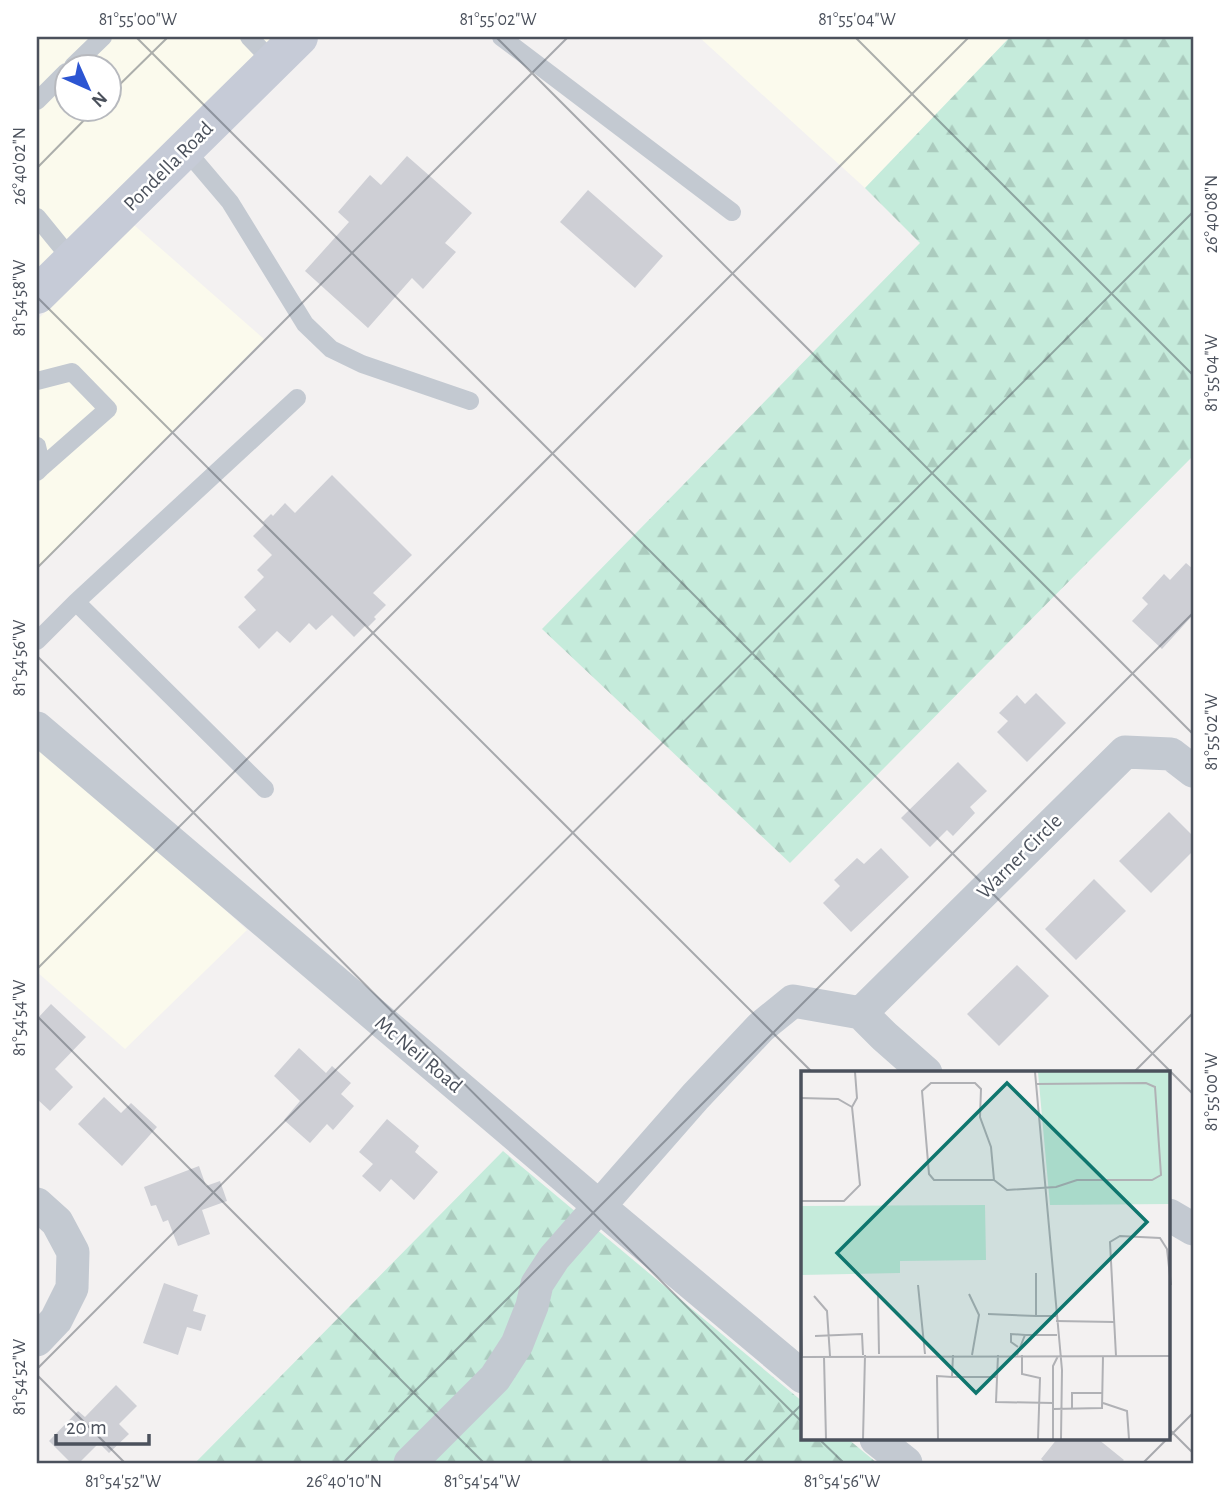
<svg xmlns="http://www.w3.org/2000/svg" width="1230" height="1500" font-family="'Alegreya Sans',sans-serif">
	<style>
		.commercial { fill: #fbfaed; fill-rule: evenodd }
		.forest { fill: url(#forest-firs) }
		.building { fill: #cecfd5 }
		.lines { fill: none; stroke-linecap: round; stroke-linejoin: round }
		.lane { stroke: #c3c9d1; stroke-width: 18 }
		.street { stroke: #c3c9d1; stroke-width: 33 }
		.secondary { stroke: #c6cbd7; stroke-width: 38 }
		.ticks { fill: none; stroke: #4b515c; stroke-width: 2; stroke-opacity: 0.45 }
		.labels { text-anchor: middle; stroke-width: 5; stroke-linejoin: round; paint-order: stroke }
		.street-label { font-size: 21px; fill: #4b515c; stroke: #fff }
		.inset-road { fill: none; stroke: #b0b1b5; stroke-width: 2 }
		.view { fill: #0f766e; fill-opacity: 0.15; stroke: #0f766e; stroke-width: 3.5 }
		.inset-edge { fill: none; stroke: #4b515c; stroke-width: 3.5 }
		.neatline { fill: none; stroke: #4b515c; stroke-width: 2.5 }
		.ticks-label { font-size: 18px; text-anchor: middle; fill: #4b515c }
	</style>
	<defs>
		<pattern id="forest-firs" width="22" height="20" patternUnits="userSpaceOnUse" patternTransform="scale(1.75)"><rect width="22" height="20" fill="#c5ebdb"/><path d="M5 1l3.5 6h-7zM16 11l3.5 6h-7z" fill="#abcbbe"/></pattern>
	</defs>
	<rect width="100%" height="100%" fill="#f3f1f1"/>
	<path class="commercial" d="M 37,37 L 273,37 L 37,270 ZM 66,66 L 108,66 L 108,108 L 66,108 Z
		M 699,37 L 1010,37 L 865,188 Z
		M 134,225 L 264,339 L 37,569 L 37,320 Z
		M 37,738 L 247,930 L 125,1049 L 37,972 Z"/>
	<path class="forest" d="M 1010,37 L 1193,37 L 1193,456 L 790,863 L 542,629 L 920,243 L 865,188 Z
		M 503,1151 L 803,1402 L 803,1439 L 848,1439 L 877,1463 L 195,1463 Z"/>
	<path class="building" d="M 407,156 L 472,213 L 445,243 L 456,252 L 423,289 L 412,278 L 368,328 L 305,271 L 349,222 L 338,212 L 370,175 L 381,185 Z
		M 588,190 L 663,256 L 635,288 L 560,222 Z
		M 332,475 L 412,555 L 373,593 L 386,605 L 374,617 L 376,619 L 368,627 L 366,625 L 354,637 L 332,615 L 316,630 L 309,623 L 290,643 L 277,631 L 259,649 L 238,627 L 256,610 L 244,597 L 264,577 L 257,570 L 272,555 L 253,536 L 265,524 L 263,522 L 271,514 L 273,516 L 285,503 L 295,513 Z
		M 1186,563 L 1193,569 L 1193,615 L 1162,649 L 1132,621 L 1148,604 L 1142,598 L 1164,574 L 1170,580 Z
		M 1036,693 L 1066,723 L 1027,762 L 997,732 L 1008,721 L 999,713 L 1017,695 L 1025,704 Z
		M 958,762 L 987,791 L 970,807 L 975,813 L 953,836 L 947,830 L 930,847 L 901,818 Z
		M 1169,812 L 1193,836 L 1193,851 L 1151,893 L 1119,861 Z
		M 881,848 L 909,877 L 851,932 L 823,903 L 840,886 L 834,880 L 857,858 L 864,864 Z
		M 1094,879 L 1126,911 L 1076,960 L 1045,929 Z
		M 1017,965 L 1049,996 L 999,1046 L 967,1014 Z
		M 51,1004 L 86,1037 L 55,1069 L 73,1087 L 50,1111 L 37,1099 L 37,1019 Z
		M 299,1048 L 326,1073 L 332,1066 L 351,1083 L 341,1094 L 354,1106 L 333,1130 L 327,1124 L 310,1143 L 284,1120 L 300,1101 L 274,1076 Z
		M 104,1097 L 121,1113 L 131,1103 L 157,1127 L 122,1166 L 78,1124 Z
		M 387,1119 L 419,1146 L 415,1152 L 438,1172 L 414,1200 L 391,1179 L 380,1192 L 362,1176 L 373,1164 L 359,1152 Z
		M 199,1166 L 206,1186 L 220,1181 L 227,1201 L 202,1210 L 210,1234 L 178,1246 L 168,1220 L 163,1222 L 156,1205 L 151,1206 L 144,1187 Z
		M 164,1283 L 198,1295 L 193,1311 L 206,1315 L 201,1331 L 187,1327 L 178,1355 L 143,1343 Z
		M 116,1385 L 137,1406 L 119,1424 L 129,1434 L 109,1453 L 99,1443 L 79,1463 L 71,1463 L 49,1441 L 78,1411 L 85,1417 Z
		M 1057,1439 L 1098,1439 L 1124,1460 L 1121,1463 L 1046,1463 L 1041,1459 Z"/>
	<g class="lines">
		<path class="lane" d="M 249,37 L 273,62
			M 501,37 L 732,212
			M 73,66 L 103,37
			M 37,101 L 66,72
			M 185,149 L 230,202 L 305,324 L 331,349 L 362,364 L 470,401
			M 37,217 L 72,260
			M 37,381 L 72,372 L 108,409 L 42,467
			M 37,446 L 42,467 L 37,472
			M 76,602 L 297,398
			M 37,641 L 76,602 L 265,789"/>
		<path class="street" d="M 37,728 L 600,1207 L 803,1377
			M 926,1073 L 884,1036 L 861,1013 L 1125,752 L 1171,754 L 1193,771
			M 37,1204 L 57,1222 L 73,1252 L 72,1288 L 56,1320 L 37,1340
			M 1169,1215 L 1193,1229
			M 876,1439 L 906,1463
			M 410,1463 L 495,1378 L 517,1344 L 532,1306 L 537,1284 L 554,1258 L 695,1097 L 761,1027 L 793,1001 L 861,1013"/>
		<path class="secondary" d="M 37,295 L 299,37"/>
	</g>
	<path class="ticks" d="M 136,37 L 1193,1094M 496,37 L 1193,734M 855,37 L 1193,375M 108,96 L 168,37M 37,168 L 96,108M 37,297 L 813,1073M 37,568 L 568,37M 37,656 L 803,1423M 37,969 L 969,37M 37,1016 L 484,1463M 1133,1073 L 1193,1013M 37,1369 L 1193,212M 37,1375 L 125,1463M 1169,1429 L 1193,1453M 1169,1437 L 1193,1413M 819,1439 L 844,1463M 343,1463 L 1193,613M 743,1463 L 803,1403M 1143,1463 L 1167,1439"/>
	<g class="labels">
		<g class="street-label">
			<text transform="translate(168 166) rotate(-45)" y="7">Pondella Road</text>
			<text transform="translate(1019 856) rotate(-45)" y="7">Warner Circle</text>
			<text transform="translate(419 1054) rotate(40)" y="7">Mc Neil Road</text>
		</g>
	</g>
	<g transform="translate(801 1071)">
		<rect width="369" height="369" fill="#f3f1f1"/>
		<path d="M 237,1 L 369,1 L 369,133 L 249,134 ZM 184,134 L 185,189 L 99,190 L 99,202 L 0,204 L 0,135 Z" fill="#c5ebdb"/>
		<path class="inset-road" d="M 234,1 L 261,299 L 260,368M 130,12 L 174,12 L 180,18 L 179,46 L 190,76 L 193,109 L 133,109 L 128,103 L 121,20 ZM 0,27 L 37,28 L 51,36 L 59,114 L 43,130 L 0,130M 51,36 L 56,27 L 54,1M 193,109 L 206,119 L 255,116 L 276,109 L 351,109 L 360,104 L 354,16 L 345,12 L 235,13M 235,202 L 235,245 L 255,245M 117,214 L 124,283M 168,223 L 178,244 L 171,284M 13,225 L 26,240 L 29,285M 77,225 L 78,283M 187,243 L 235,245M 255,250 L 313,251M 0,256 L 1,286M 14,265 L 61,263 L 62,284M 217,276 L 210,271 L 210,263 L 224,264M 197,284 L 195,331 L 252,332M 216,284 L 224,264 L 256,264M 221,284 L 221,303 L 239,307 L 237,368M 315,285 L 309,171 L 319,165 L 359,167 L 366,178 L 370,214M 0,286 L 370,285M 23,286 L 25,368M 151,306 L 195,306M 302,332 L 326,340 L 328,368M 252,338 L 301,337 L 302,285M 271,338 L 271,322 L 302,322M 62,368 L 64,284M 137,368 L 136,305 L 151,306 L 152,284M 252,368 L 252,295 L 257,285"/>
		<path class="view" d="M 206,12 L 346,151 L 175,322 L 36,182 Z"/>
		<rect width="369" height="369" class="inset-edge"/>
	</g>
	<rect width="1230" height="1500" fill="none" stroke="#ffffff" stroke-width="77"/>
	<g transform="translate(88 88) rotate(135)"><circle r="33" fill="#ffffff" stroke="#b7b9be" stroke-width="2"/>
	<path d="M0-5L12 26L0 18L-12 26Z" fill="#2c55d2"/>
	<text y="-10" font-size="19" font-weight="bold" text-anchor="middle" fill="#4b515c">N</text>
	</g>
	<path d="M56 1434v10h93v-10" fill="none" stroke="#4b515c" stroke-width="3.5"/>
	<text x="66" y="1434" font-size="21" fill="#4b515c" stroke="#ffffff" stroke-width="5" paint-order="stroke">20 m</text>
	<rect x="38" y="38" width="1154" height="1424" class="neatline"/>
	<g class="ticks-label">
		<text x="138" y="25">81°55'00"W</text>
		<text x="498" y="25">81°55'02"W</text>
		<text x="857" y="25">81°55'04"W</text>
		<text transform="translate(19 166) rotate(-90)" y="6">26°40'02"N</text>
		<text transform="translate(1211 214) rotate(-90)" y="6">26°40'08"N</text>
		<text transform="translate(19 298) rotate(-90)" y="6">81°54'58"W</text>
		<text transform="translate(1211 373) rotate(-90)" y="6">81°55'04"W</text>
		<text transform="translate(19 658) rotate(-90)" y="6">81°54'56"W</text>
		<text transform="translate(1211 732) rotate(-90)" y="6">81°55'02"W</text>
		<text transform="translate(19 1018) rotate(-90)" y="6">81°54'54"W</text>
		<text transform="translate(1211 1092) rotate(-90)" y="6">81°55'00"W</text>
		<text transform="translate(19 1377) rotate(-90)" y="6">81°54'52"W</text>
		<text x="123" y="1487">81°54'52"W</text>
		<text x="344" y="1487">26°40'10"N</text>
		<text x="482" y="1487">81°54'54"W</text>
		<text x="842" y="1487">81°54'56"W</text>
	</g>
</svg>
